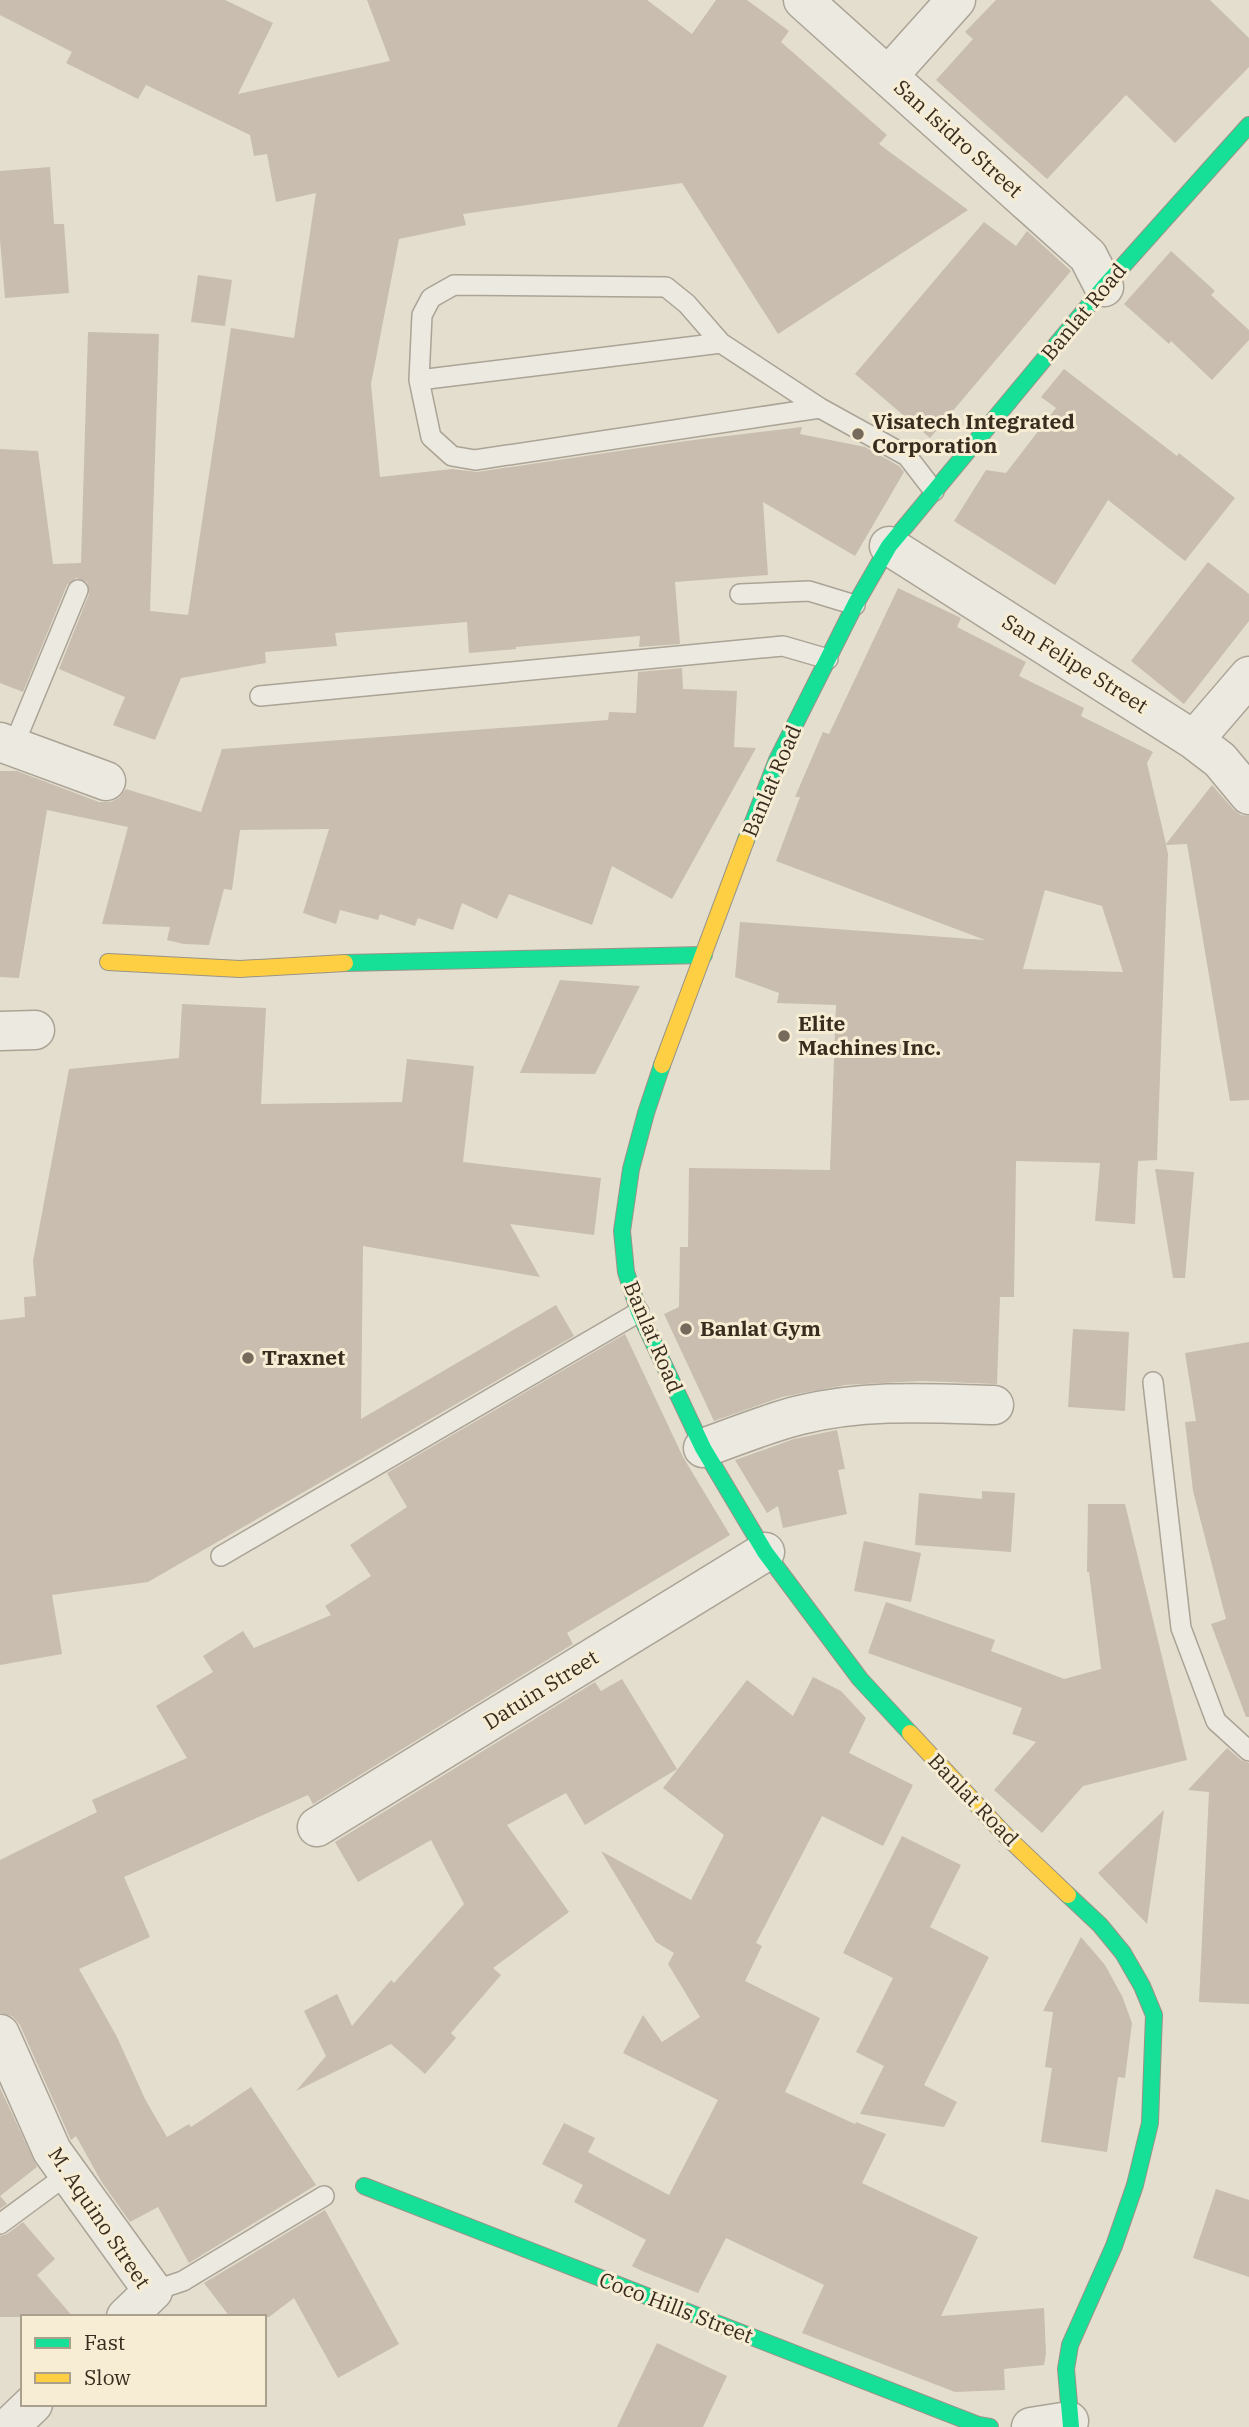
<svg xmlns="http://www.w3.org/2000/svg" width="1249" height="2427" font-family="'IBM Plex Serif',serif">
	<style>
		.building { fill: #c8bdaf; fill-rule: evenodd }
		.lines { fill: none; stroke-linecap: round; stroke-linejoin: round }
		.lane-casing { stroke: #aaa396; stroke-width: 22 }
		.street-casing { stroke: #aaa396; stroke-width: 41 }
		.fast-casing { stroke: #999387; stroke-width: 18 }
		.slow-casing { stroke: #999387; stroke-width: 18 }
		.lane { stroke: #ece9e0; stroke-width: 19 }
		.street { stroke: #ece9e0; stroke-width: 38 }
		.fast { stroke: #16e098; stroke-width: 16 }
		.slow { stroke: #ffcf43; stroke-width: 16 }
		.poi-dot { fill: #756a5c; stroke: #f6edd4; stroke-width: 2.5 }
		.labels { text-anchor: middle; stroke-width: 6; stroke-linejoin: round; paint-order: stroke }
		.street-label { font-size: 21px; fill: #392c1e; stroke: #f6edd4 }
		.poi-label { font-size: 21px; font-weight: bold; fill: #392c1e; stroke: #f6edd4; text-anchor: start }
	</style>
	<rect width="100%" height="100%" fill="#e4dece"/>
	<path class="building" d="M 0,0 L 225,0 L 273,23 L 238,94 L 390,61 L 367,0 L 647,0 L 692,34 L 716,0 L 747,0 L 789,31 L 781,42 L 887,135 L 879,144 L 968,210 L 778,334 L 682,183 L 463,214 L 466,225 L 399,239 L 371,384 L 380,477 L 452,469 L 477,472 L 686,441 L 802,427 L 800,434 L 865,447 L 899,466 L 904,472 L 855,556 L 763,502 L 768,575 L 675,582 L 680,644 L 639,647 L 640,636 L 516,647 L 516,649 L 469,653 L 467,622 L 335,633 L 337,646 L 265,652 L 266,663 L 181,678 L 155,740 L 113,725 L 125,697 L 59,669 L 89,594 L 87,582 L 76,578 L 67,585 L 23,692 L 0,683 L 0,449 L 38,451 L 53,564 L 81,563 L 88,332 L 159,334 L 150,611 L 188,615 L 231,328 L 294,338 L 316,193 L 276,202 L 267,154 L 254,156 L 250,135 L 146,85 L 138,99 L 66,63 L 72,52 L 0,15 Z
		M 996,0 L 1210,0 L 1249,38 L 1249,67 L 1175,143 L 1126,95 L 1047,179 L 936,80 L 973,39 L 965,32 Z
		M 50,167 L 54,224 L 64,224 L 69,293 L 5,298 L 0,240 L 0,171 Z
		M 984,222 L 1016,246 L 1027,231 L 1071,271 L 930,438 L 855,374 Z
		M 1171,251 L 1215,291 L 1211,295 L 1249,330 L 1249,340 L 1212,380 L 1171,341 L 1169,344 L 1124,304 Z
		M 198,275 L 232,280 L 225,326 L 191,322 Z
		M 1064,369 L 1177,456 L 1179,453 L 1235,498 L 1185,561 L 1108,500 L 1055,585 L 954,521 L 986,470 L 1006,473 L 1056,408 L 1041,397 Z
		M 1208,562 L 1249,594 L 1249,621 L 1184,704 L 1131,661 Z
		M 898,588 L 961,618 L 957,627 L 1026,662 L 1019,676 L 1084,708 L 1081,716 L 1153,752 L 1147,763 L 1166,844 L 1212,785 L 1233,809 L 1241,815 L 1249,816 L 1249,1100 L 1230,1101 L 1187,844 L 1166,845 L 1168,854 L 1157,1160 L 1138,1161 L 1135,1224 L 1095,1221 L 1100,1163 L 1016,1161 L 1014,1297 L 1000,1297 L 997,1384 L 921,1381 L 845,1385 L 782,1397 L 714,1421 L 664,1314 L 679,1307 L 680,1247 L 688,1247 L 689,1168 L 830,1170 L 836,1005 L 777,1003 L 779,993 L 735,977 L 740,922 L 985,940 L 776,861 L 800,797 L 795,797 L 823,732 L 829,734 ZM 1045,890 L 1102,906 L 1123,972 L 1023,969 Z
		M 682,668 L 683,689 L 737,691 L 734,747 L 756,748 L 672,899 L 612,866 L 592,925 L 509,894 L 497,919 L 462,903 L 453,930 L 418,918 L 415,926 L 380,914 L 378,920 L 340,910 L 336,924 L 303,913 L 329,829 L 240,830 L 232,890 L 224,889 L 209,945 L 184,944 L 167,940 L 170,927 L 102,924 L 128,827 L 47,810 L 19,978 L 0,977 L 0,771 L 17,771 L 99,802 L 110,802 L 119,798 L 126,789 L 201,812 L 222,749 L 608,720 L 609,712 L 636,713 L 638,672 Z
		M 560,980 L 640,986 L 595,1074 L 520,1073 Z
		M 182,1004 L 266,1008 L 261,1104 L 402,1102 L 407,1059 L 474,1066 L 463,1162 L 601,1178 L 594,1235 L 510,1224 L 540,1277 L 363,1246 L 361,1419 L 556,1305 L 574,1336 L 148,1582 L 52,1595 L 62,1654 L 0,1665 L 0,1320 L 25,1317 L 24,1297 L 36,1296 L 33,1261 L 69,1069 L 179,1058 Z
		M 1155,1169 L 1194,1172 L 1185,1278 L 1173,1278 Z
		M 1073,1329 L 1129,1332 L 1125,1411 L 1068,1407 Z
		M 625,1334 L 683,1457 L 730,1535 L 567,1633 L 573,1644 L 313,1804 L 308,1795 L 124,1877 L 150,1937 L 79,1969 L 117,2037 L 145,2099 L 167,2137 L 189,2124 L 191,2127 L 251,2087 L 316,2185 L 189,2263 L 158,2207 L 130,2222 L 101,2181 L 76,2136 L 71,2140 L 20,2025 L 12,2016 L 0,2013 L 0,1860 L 97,1812 L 92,1800 L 187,1758 L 156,1706 L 213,1672 L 203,1656 L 243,1631 L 254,1648 L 331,1615 L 325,1606 L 371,1576 L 350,1545 L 407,1507 L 387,1473 Z
		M 1249,1342 L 1249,1717 L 1246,1717 L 1211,1624 L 1226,1619 L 1193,1491 L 1185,1422 L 1196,1421 L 1185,1353 Z
		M 837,1430 L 845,1469 L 838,1470 L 847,1514 L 783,1528 L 778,1506 L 767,1513 L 735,1460 L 794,1439 Z
		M 982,1491 L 1015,1493 L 1011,1552 L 915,1545 L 919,1493 L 982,1499 Z
		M 1088,1504 L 1125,1504 L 1187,1760 L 1083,1786 L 1042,1833 L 994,1790 L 1036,1742 L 1012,1734 L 1022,1708 L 868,1653 L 886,1602 L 995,1640 L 991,1651 L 1064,1679 L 1101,1669 L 1089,1572 L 1087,1572 Z
		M 864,1541 L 921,1553 L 911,1602 L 854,1591 Z
		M 813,1677 L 841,1691 L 866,1718 L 849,1753 L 913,1785 L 883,1846 L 822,1816 L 756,1943 L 762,1946 L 745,1981 L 820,2018 L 785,2092 L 855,2124 L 856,2122 L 886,2134 L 862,2183 L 978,2237 L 941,2316 L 1044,2308 L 1046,2354 L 1044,2365 L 1004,2369 L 1005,2390 L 955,2392 L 802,2333 L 824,2285 L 726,2238 L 698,2293 L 642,2271 L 632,2266 L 646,2240 L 574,2202 L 583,2185 L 542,2164 L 564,2123 L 595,2138 L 588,2152 L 669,2195 L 718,2100 L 623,2053 L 643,2015 L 662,2042 L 700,2017 L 668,1964 L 674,1953 L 656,1942 L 601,1851 L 691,1900 L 724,1835 L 663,1788 L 747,1680 L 793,1716 Z
		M 622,1679 L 677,1769 L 585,1825 L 566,1793 L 507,1825 L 569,1912 L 493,1968 L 501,1975 L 451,2033 L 456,2038 L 425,2074 L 391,2044 L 296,2091 L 326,2056 L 304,2011 L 337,1994 L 352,2026 L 391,1980 L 394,1983 L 464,1904 L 431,1840 L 358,1882 L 335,1842 L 595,1682 L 601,1691 Z
		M 1227,1748 L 1241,1760 L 1249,1763 L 1249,2004 L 1199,2002 L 1209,1792 L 1188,1790 Z
		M 1164,1810 L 1147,1924 L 1098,1873 Z
		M 902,1836 L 961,1865 L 930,1927 L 989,1957 L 924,2085 L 957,2102 L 944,2127 L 860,2114 L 884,2066 L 856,2052 L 893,1978 L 843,1953 Z
		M 1081,1937 L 1105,1965 L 1122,1996 L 1132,2023 L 1125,2078 L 1118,2077 L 1107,2152 L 1041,2142 L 1052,2068 L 1045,2067 L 1053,2012 L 1043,2011 Z
		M 0,2088 L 37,2167 L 0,2196 L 7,2204 L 0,2209 Z
		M 1216,2189 L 1249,2200 L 1249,2277 L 1193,2258 Z
		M 325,2210 L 399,2344 L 338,2378 L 294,2298 L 269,2317 L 230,2317 L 204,2283 Z
		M 23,2222 L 55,2259 L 37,2275 L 73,2317 L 0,2317 L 0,2236 L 7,2234 Z
		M 657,2343 L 727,2376 L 703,2427 L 617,2427 Z"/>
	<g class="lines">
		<defs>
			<path id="lane" d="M 419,380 L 721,343
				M 820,408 L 475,460 L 452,456 L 431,437 L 419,380 L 422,315 L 431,298 L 454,285 L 666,287 L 687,304 L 721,343 L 820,408 L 907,456 L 934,491
				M 740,594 L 809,591 L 855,605
				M 260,696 L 783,646 L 828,659
				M 13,747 L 78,590
				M 1153,1382 L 1181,1628 L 1216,1721 L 1249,1751
				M 221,1556 L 639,1312
				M 0,2224 L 68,2174
				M 153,2291 L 183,2281 L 324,2196"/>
			<path id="street" d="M 803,0 L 1088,256 L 1104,287
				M 888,76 L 956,0
				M 889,546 L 1194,740 L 1220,760 L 1249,795
				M 1194,740 L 1249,676
				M 0,742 L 106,781
				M 0,1031 L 35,1030
				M 703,1448 C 735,1437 767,1423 800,1415 C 864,1399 929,1403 994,1405
				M 317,1827 L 765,1552
				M 0,2034 L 52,2151 L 153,2291 L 126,2317
				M 9,2427 L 33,2404
				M 1031,2427 L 1069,2421"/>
			<path id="fast" d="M 746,840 L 777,760 L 855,605 L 889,546 L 1104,287 L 1249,125
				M 345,963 L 704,955
				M 662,1065 L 646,1113 L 631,1169 L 622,1231 L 626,1272 L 639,1312 L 703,1448 L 765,1552 L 860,1679 L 910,1733
				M 1068,1895 L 1100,1925 L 1123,1953 L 1142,1986 L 1154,2015 L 1150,2123 L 1135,2185 L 1114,2246 L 1070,2345 L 1066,2369 L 1071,2427
				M 364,2186 L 978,2425 L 990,2427"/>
			<path id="slow" d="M 108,962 L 240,969 L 345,963
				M 662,1065 L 746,840
				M 910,1733 L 1008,1838 L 1068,1895"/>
		</defs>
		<use href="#lane" class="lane-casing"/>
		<use href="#street" class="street-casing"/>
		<use href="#fast" class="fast-casing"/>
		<use href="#slow" class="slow-casing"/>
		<use href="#lane" class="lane"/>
		<use href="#street" class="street"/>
		<use href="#fast" class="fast"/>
		<use href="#slow" class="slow"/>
	</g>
	<g class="poi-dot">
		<circle cx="858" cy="434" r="7"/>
		<circle cx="784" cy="1036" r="7"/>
		<circle cx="686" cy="1329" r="7"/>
		<circle cx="248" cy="1358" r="7"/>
	</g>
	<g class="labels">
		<g class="street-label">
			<text transform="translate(958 139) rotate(42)" y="7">San Isidro Street</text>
			<text transform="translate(1084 312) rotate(-50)" y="7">Banlat Road</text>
			<text transform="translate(1075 664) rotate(32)" y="7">San Felipe Street</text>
			<text transform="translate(772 781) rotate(-67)" y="7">Banlat Road</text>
			<text transform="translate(653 1337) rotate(67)" y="7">Banlat Road</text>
			<text transform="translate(541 1690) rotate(-32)" y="7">Datuin Street</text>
			<text transform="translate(973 1800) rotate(46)" y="7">Banlat Road</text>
			<text transform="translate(99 2218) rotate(56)" y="7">M. Aquino Street</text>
			<text transform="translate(676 2308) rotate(21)" y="7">Coco Hills Street</text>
		</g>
		<g class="poi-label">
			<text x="872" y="429">Visatech Integrated<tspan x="872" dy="24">Corporation</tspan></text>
			<text x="798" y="1031">Elite<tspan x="798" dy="24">Machines Inc.</tspan></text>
			<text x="700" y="1336">Banlat Gym</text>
			<text x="262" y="1365">Traxnet</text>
		</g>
	</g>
	<rect x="21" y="2315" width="245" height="91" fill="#f6edd4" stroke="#aaa08b" stroke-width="2"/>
	<rect x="35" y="2338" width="35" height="10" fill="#16e098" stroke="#aaa08b" stroke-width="2"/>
	<text x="84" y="2350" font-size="21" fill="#392c1e">Fast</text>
	<rect x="35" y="2373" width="35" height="10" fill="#ffcf43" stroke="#aaa08b" stroke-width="2"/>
	<text x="84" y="2385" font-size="21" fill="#392c1e">Slow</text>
</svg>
